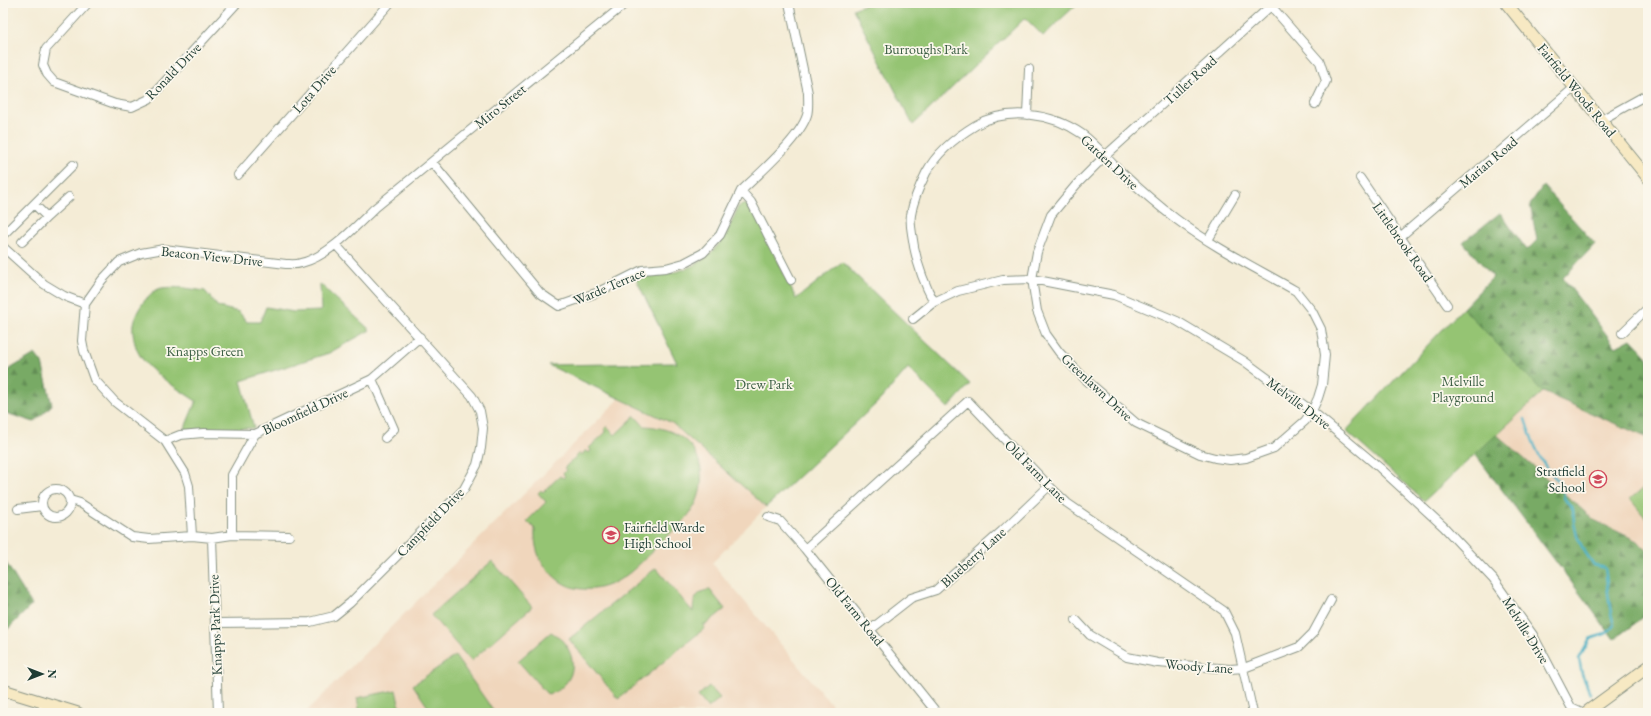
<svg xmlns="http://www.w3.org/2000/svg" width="1651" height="716" font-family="'EB Garamond',serif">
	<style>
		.built { fill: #f0d6bc }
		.forest { fill: url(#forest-firs); stroke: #4c744c }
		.green { fill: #95c473; stroke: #5a8054 }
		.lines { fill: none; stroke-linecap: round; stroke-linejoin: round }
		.stream { stroke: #45afc4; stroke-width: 2.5 }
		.street-casing { stroke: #8a9485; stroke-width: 10 }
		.secondary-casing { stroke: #8a9485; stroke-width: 13 }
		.street { stroke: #fff; stroke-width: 8 }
		.secondary { stroke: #f7e9c3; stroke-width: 11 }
		.labels { text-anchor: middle; stroke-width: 3.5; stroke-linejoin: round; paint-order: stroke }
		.park-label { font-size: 14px; fill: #3c5f44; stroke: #fbf7ec }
		.street-label { font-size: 14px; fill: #1f3d34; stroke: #fbf7ec }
		.poi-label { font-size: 14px; fill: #1f3d34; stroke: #fbf7ec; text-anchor: end }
	</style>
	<defs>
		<pattern id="forest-firs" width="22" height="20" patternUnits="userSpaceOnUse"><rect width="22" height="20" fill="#78aa65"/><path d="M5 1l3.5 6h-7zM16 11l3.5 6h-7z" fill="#628c54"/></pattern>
	</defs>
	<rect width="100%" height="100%" fill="#fbf7ec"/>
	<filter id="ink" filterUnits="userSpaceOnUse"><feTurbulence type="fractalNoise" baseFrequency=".025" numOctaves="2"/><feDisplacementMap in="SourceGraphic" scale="8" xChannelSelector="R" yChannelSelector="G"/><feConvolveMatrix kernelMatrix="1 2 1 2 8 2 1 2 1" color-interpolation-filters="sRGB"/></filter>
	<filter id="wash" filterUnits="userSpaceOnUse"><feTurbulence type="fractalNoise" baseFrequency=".012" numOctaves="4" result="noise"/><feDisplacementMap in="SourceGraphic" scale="16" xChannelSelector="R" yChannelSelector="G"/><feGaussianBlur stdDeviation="0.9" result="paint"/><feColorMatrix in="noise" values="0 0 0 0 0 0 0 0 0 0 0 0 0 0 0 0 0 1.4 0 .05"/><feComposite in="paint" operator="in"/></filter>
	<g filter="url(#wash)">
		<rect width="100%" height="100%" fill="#f4ecd6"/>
		<path class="built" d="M 1543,392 L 1648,438 L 1648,551 L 1637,541 L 1594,520 L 1496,434 Z
			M 619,399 L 672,423 L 766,507 L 712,563 L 839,713 L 305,713 Z"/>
		<path class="forest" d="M 1543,186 L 1595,244 L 1563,278 L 1616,347 L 1631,339 L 1648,357 L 1648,438 L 1543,392 L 1496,434 L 1594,520 L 1637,541 L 1648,551 L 1648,607 L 1645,616 L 1614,639 L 1475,454 L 1534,398 L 1463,308 L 1493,277 L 1463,242 L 1500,213 L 1527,250 L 1537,240 L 1530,204 Z
			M 35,354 L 42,363 L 52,405 L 34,422 L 3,412 L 3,373 Z
			M 3,558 L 32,605 L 3,634 Z"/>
		<path class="green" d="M 869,3 L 1078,3 L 1043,36 L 1025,18 L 913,125 L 853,9 Z
			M 744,204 L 751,206 L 754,210 L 796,299 L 842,262 L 970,384 L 948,408 L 908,368 L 881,399 L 766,507 L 672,423 L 548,365 L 677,363 L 636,279 C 648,274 658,275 670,273 C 708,266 725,242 738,207 Z
			M 320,284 L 370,330 L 329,353 L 241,381 L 254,428 L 184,430 L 196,401 C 180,390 151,373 141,357 C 135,349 132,334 133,325 C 135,312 149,290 162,288 C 177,286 191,289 205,291 L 218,307 L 239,312 L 247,322 L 260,322 L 266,307 L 294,312 L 321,311 Z
			M 1463,308 L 1543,392 L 1424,501 L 1346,431 Z
			M 635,416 L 644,426 C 672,427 697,441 701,470 C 702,482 701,492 696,503 C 689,518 674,530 662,541 C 641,562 625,584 594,589 C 580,590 568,588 557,579 C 540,564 534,551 535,529 L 527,521 L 546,502 L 538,493 L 541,490 L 543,492 L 560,476 L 563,478 L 565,476 L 563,474 L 566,470 L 564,468 L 580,453 L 582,455 L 586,450 L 589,453 L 591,450 L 589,448 L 606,432 L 604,429 L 607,426 L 615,435 Z
			M 1648,484 L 1648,521 L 1630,499 Z
			M 492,561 L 532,607 L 471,661 L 431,615 Z
			M 656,568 L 693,612 C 693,602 696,590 710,590 L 725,609 L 705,625 L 703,624 L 705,628 L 618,699 L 569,639 Z
			M 551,632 C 579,648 581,683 548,695 L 518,661 Z
			M 455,656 L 495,713 L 432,713 L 413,685 Z
			M 709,686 L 720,698 L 708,708 L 698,696 Z
			M 396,690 L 401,713 L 360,713 L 357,698 Z"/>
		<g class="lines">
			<path class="stream" d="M 1525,419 C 1530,436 1537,453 1547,469 C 1551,474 1562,483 1563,488 C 1564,491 1564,495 1564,498 L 1573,509 L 1574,523 L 1577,536 L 1583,549 L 1594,565 L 1605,568 C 1608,587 1608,606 1614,625 C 1606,637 1602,634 1590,639 L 1579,659 L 1582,674 L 1590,693"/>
		</g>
	</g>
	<g filter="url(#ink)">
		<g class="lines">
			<defs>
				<path id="street" d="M 88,3 L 46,49 L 43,65 L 47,74 L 54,82 L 115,104 L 132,107 L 149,99 L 237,3
					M 789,3 L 808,93 C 808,100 809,108 807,115 C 800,138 759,174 741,191 L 751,202 L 791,280
					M 1271,6 L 1320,62 L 1326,81 L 1315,104
					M 1027,115 L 1029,69
					M 1601,120 L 1648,94
					M 432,162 L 540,293 L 559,306 L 596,293 L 642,270 L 666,268 L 684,263 L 703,253 L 720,235 L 741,191
					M 238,175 L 390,3
					M 1360,178 L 1447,305
					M 47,217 L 69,197
					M 3,235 L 73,165
					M 1400,237 L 1575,87
					M 1208,240 L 1235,195
					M 22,242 L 47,217 L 34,204
					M 3,247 L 44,284 L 64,296 L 85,304
					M 934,302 C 922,280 915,258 912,234 C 911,228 910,221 911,215 C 913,200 919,187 926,173 C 937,152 956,137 976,125 C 1008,107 1052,113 1082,134 C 1096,144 1106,158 1119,170 C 1137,187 1156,204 1176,219 C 1213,247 1256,268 1296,291 L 1312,311 L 1321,329 L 1325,355 L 1322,385 L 1318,398 L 1312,411 L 1305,421 L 1274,448 L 1246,458 L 1230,460 L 1215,458 L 1200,454 L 1136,423 L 1085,379 L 1059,352 L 1046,334 L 1037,311 L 1032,279 L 1037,252 L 1051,215 L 1076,185 L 1105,156 L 1274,3
					M 913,319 L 934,302 L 958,291 L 1003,280 L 1032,279 L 1114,295 L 1177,321 L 1244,361 L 1312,411 L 1380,468 L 1444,527 L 1493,579 L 1533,635 L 1571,707 L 1584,713
					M 1622,333 L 1648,308
					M 372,379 L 394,429 L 385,438
					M 165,441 L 180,435 L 203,433 L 255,434
					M42 503a14 14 0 1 1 28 0a14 14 0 1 1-28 0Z
					M 70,500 L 80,503 L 132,537 L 149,539 L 192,536 L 212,538 L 232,535 L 289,536
					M 18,509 L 42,506
					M 768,517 L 780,521 L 805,549 L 937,713
					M 232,535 L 232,475 L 255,434 L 372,379 L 420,337
					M 192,536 L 189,486 L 185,473 L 165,441 L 115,402 L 94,379 L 84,351 L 82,341 L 85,304 L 102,280 L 119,262 L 141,253 L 164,249 L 286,264 C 290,264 296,265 301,263 C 328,257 355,227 375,208 L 626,3
					M 212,538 L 218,713
					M 805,549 L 968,401 L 1049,486 L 1067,503 L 1224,611 L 1235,633 L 1253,713
					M 1076,620 L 1090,635 L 1127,657 L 1158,663 L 1230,669 L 1244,668 L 1299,647 L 1313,633 L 1331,600
					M 216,623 L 310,622 L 334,616 L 350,603 L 464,489 L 477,465 L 481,448 L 483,428 L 480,411 L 472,396 L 336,245
					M 870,630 L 911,598 L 936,590 L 1002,531 L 1049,486
					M 42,713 L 44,703"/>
				<path id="secondary" d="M 1506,3 L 1648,178
					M 3,690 L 78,713
					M 1585,713 L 1648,667"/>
			</defs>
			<use href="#street" class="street-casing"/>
			<use href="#secondary" class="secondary-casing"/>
			<use href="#street" class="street"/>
			<use href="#secondary" class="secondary"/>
		</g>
	</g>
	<defs>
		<symbol id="school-ring" viewBox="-11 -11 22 22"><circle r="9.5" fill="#fbf7ec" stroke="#d1495b" stroke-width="1.5"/><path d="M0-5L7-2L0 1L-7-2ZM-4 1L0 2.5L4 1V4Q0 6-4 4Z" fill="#d1495b"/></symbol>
	</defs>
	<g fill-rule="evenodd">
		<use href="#school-ring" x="1588" y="469" width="20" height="20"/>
		<use href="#school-ring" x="601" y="525" width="20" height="20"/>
	</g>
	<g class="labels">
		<g class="park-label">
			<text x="926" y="54">Burroughs Park</text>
			<text x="205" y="356">Knapps Green</text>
			<text x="1463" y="386">Melville<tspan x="1463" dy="16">Playground</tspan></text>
			<text x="764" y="389">Drew Park</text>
		</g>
		<g class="street-label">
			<text transform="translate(173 71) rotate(-46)" y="5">Ronald Drive</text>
			<text transform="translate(1190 80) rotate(-42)" y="5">Tuller Road</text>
			<text transform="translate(314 89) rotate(-49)" y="5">Lota Drive</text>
			<text transform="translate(1577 90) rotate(51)" y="5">Fairfield Woods Road</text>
			<text transform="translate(500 106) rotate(-39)" y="5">Miro Street</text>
			<text transform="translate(1110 162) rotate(43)" y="5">Garden Drive</text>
			<text transform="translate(1488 162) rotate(-40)" y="5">Marian Road</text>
			<text transform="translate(1403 242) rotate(55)" y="5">Littlebrook Road</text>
			<text transform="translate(212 256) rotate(6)" y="5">Beacon View Drive</text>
			<text transform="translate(609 286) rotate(-23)" y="5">Warde Terrace</text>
			<text transform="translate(1097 387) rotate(43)" y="5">Greenlawn Drive</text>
			<text transform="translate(1299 403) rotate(37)" y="5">Melville Drive</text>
			<text transform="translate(305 411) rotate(-25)" y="5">Bloomfield Drive</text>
			<text transform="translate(1036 471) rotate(45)" y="5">Old Farm Lane</text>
			<text transform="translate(430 522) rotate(-46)" y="5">Campfield Drive</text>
			<text transform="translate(973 557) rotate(-42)" y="5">Blueberry Lane</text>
			<text transform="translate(855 611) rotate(51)" y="5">Old Farm Road</text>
			<text transform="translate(215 625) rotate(-92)" y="5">Knapps Park Drive</text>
			<text transform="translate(1526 630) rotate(58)" y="5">Melville Drive</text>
			<text transform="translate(1199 666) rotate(4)" y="5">Woody Lane</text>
		</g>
		<g class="poi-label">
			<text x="1585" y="476">Stratfield<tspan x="1585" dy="16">School</tspan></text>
			<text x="624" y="532" text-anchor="start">Fairfield Warde<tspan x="624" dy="16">High School</tspan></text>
		</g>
	</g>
	<rect width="1651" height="716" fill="none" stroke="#fbf7ec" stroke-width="16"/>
	<g transform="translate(42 674) rotate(90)" stroke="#fbf7ec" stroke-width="3" paint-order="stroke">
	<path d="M0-3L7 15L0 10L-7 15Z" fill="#1f3d34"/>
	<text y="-6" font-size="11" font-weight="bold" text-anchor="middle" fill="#1f3d34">N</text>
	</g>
</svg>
